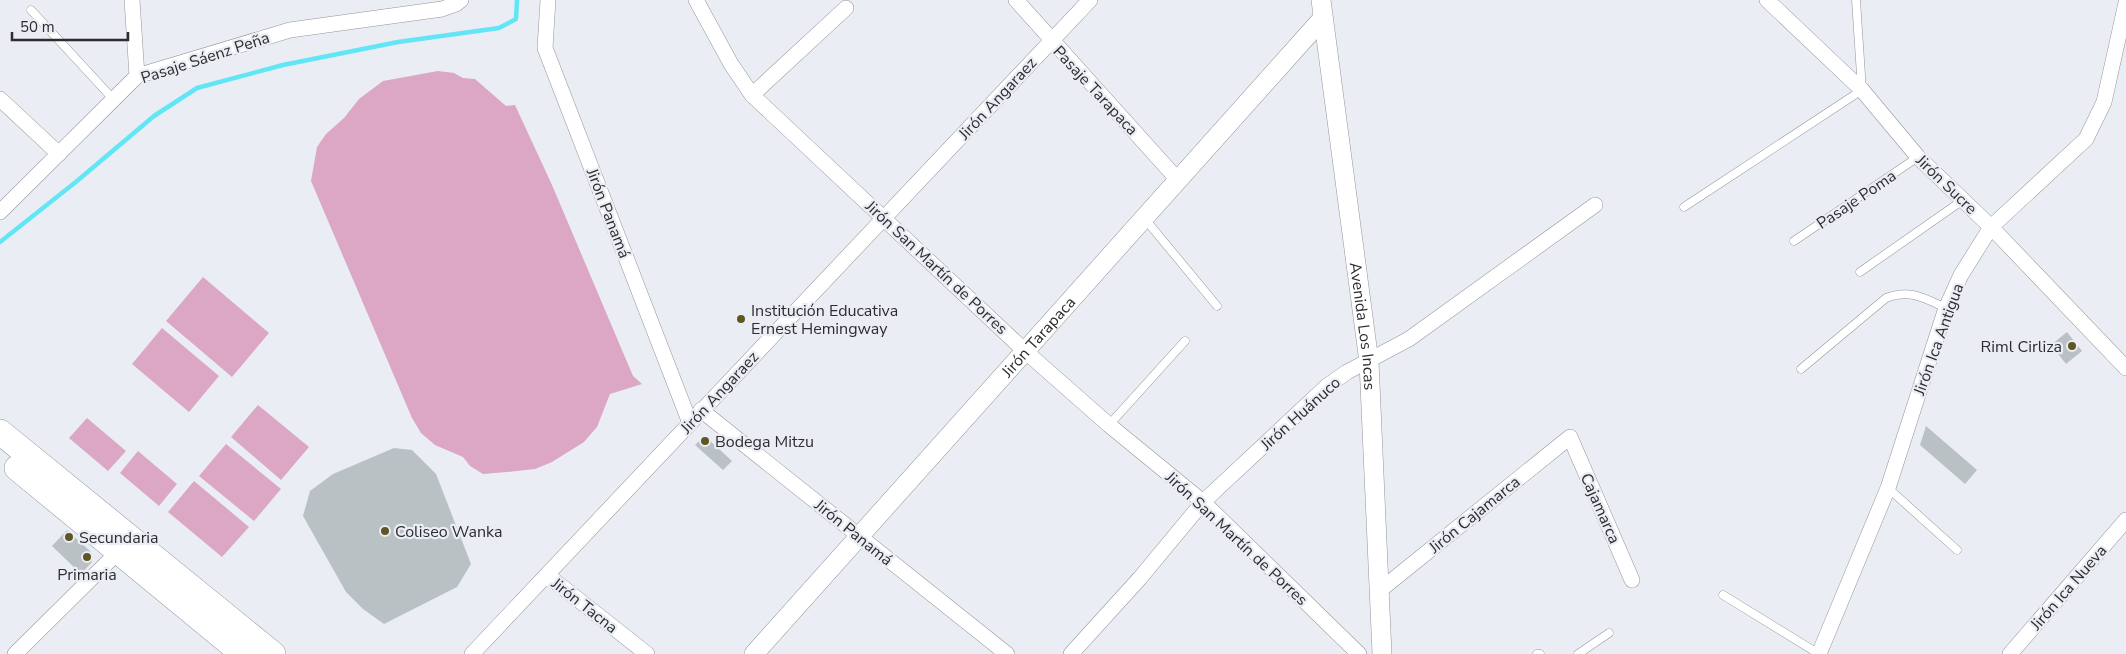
<svg xmlns="http://www.w3.org/2000/svg" width="2126" height="654" font-family="'Nunito Sans',sans-serif">
	<style>
		.green { fill: #dba7c5 }
		.lines { fill: none; stroke-linecap: round; stroke-linejoin: round }
		.stream { stroke: #62e6f5; stroke-width: 4.5 }
		.building { fill: #bac1c5 }
		.service-casing { stroke: #93959b; stroke-width: 9 }
		.minor-casing { stroke: #93959b; stroke-width: 16 }
		.tertiary-casing { stroke: #93959b; stroke-width: 20 }
		.trunk-casing { stroke: #93959b; stroke-width: 26 }
		.service { stroke: #fff; stroke-width: 8 }
		.minor { stroke: #fff; stroke-width: 15 }
		.tertiary { stroke: #fff; stroke-width: 19 }
		.trunk { stroke: #fff; stroke-width: 25 }
		.poi-dot { fill: #5e5723; stroke: #ebedf4; stroke-width: 2 }
		.labels { text-anchor: middle; stroke-width: 4.5; stroke-linejoin: round; paint-order: stroke }
		.street-label { font-size: 16px; fill: #2d2d30; stroke: #ebedf4 }
		.poi-label { font-size: 16px; fill: #2d2d30; stroke: #ebedf4; text-anchor: start }
	</style>
	<rect width="100%" height="100%" fill="#ebedf4"/>
	<path class="green" d="M 438,71 L 454,73 L 463,78 L 475,79 L 506,106 L 515,105 L 552,185 L 633,376 L 642,384 L 610,394 L 597,427 L 584,442 L 552,462 L 535,469 L 507,472 L 483,474 L 470,466 L 463,457 L 435,445 L 421,433 L 412,418 L 311,181 L 317,147 L 326,134 L 344,118 L 359,99 L 383,81 Z
		M 203,277 L 269,333 L 232,377 L 166,321 Z
		M 162,328 L 219,376 L 189,412 L 132,364 Z
		M 258,405 L 309,447 L 281,480 L 231,437 Z
		M 87,418 L 126,451 L 108,471 L 69,438 Z
		M 226,444 L 281,489 L 254,521 L 199,476 Z
		M 138,451 L 177,484 L 159,506 L 120,473 Z
		M 194,481 L 249,527 L 222,557 L 168,512 Z"/>
	<g class="lines">
		<path class="stream" d="M 0,242 L 77,181 L 154,116 L 197,88 L 283,65 L 398,42 L 499,28 L 516,19 L 517,0"/>
	</g>
	<path class="building" d="M 2067,332 L 2082,351 L 2066,364 L 2051,345 Z
		M 1926,426 L 1977,470 L 1965,484 L 1920,445 Z
		M 707,438 L 732,461 L 723,470 L 695,445 L 701,439 Z
		M 394,448 L 412,450 L 436,474 L 471,564 L 457,587 L 384,624 L 363,609 L 346,592 L 303,516 L 310,491 L 333,474 Z
		M 67,530 L 90,551 L 92,562 L 81,574 L 52,546 Z"/>
	<g class="lines">
		<defs>
			<path id="service" d="M 31,10 L 114,100
				M 1684,207 L 1862,90 L 1856,0
				M 1145,219 L 1217,306
				M 1794,241 L 1918,157
				M 1860,272 L 1963,200
				M 1801,369 L 1886,298 C 1910,289 1924,298 1946,308
				M 1109,425 L 1185,341
				M 1888,488 L 1957,550
				M 1723,595 L 1819,654
				M 1537,654 L 1540,654
				M 1578,654 L 1609,633"/>
			<path id="minor" d="M 132,0 L 137,76
				M 548,0 L 545,48 L 690,423
				M 696,0 L 731,64 L 752,95 L 1025,351 L 1109,425 L 1203,502 L 1359,654
				M 1016,0 L 1178,180
				M 1767,0 L 1862,90 L 1918,157 L 1991,227 L 2126,368
				M 752,95 L 846,8
				M 0,99 L 59,154
				M 0,212 L 137,76 L 290,30 L 442,9 L 456,4 L 461,0
				M 701,410 L 1007,654
				M 547,575 L 647,654
				M 1379,591 L 1570,437 L 1632,580
				M 15,654 L 124,546
				M 472,654 L 1090,0
				M 1071,654 L 1140,578 L 1203,502 L 1327,386 L 1347,372 L 1409,339 L 1595,205
				M 1819,654 L 1888,488 L 1946,308 L 1961,275 L 1991,227 L 2086,139 L 2104,102 L 2126,3
				M 2010,654 L 2126,520"/>
			<g id="tertiary">
				<path id="s1" d="M 1321,0 L 1369,362 L 1382,654"/>
				<path id="s2" d="M 754,654 L 1323,18"/>
			</g>
			<path id="trunk" d="M 0,432 L 273,654
				M 17,468 L 243,654"/>
		</defs>
		<use href="#service" class="service-casing"/>
		<use href="#minor" class="minor-casing"/>
		<use href="#tertiary" class="tertiary-casing"/>
		<use href="#trunk" class="trunk-casing"/>
		<use href="#service" class="service"/>
		<use href="#minor" class="minor"/>
		<use href="#tertiary" class="tertiary"/>
		<use href="#trunk" class="trunk"/>
	</g>
	<g class="poi-dot">
		<circle cx="741" cy="319" r="5"/>
		<circle cx="2072" cy="346" r="5"/>
		<circle cx="705" cy="441" r="5"/>
		<circle cx="385" cy="531" r="5"/>
		<circle cx="69" cy="537" r="5"/>
		<circle cx="87" cy="557" r="5"/>
	</g>
	<g class="labels">
		<g class="street-label">
			<text transform="translate(205 57) rotate(-18)" y="6">Pasaje Sáenz Peña</text>
			<text transform="translate(1096 90) rotate(47)" y="6">Pasaje Tarapaca</text>
			<text transform="translate(997 98) rotate(-47)" y="6">Jirón Angaraez</text>
			<text transform="translate(1947 184) rotate(44)" y="6">Jirón Sucre</text>
			<text transform="translate(1856 199) rotate(-34)" y="6">Pasaje Poma</text>
			<text transform="translate(609 213) rotate(69)" y="6">Jirón Panamá</text>
			<text transform="translate(937 267) rotate(43)" y="6">Jirón San Martín de Porres</text>
			<text dy="6" stroke="none"><textPath href="#s1" startOffset="329">Avenida Los Incas</textPath></text>
			<text dy="6" stroke="none"><textPath href="#s2" startOffset="426">Jirón Tarapaca</textPath></text>
			<text transform="translate(1938 339) rotate(-70)" y="6">Jirón Ica Antigua</text>
			<text transform="translate(719 392) rotate(-47)" y="6">Jirón Angaraez</text>
			<text transform="translate(1300 413) rotate(-42)" y="6">Jirón Huánuco</text>
			<text transform="translate(1601 508) rotate(66)" y="6">Cajamarca</text>
			<text transform="translate(1474 514) rotate(-39)" y="6">Jirón Cajamarca</text>
			<text transform="translate(854 532) rotate(39)" y="6">Jirón Panamá</text>
			<text transform="translate(1237 538) rotate(43)" y="6">Jirón San Martín de Porres</text>
			<text transform="translate(2068 587) rotate(-49)" y="6">Jirón Ica Nueva</text>
			<text transform="translate(585 605) rotate(38)" y="6">Jirón Tacna</text>
		</g>
		<g class="poi-label">
			<text x="751" y="316">Institución Educativa<tspan x="751" dy="18">Ernest Hemingway</tspan></text>
			<text x="2062" y="352" text-anchor="end">Riml Cirliza</text>
			<text x="715" y="447">Bodega Mitzu</text>
			<text x="395" y="537">Coliseo Wanka</text>
			<text x="79" y="543">Secundaria</text>
			<text x="87" y="580" text-anchor="middle">Primaria</text>
		</g>
	</g>
	<path d="M12 32v8h116v-8" fill="none" stroke="#2d2d30" stroke-width="2.5"/>
	<text x="20" y="32" font-size="15" fill="#2d2d30" stroke="#ebedf4" stroke-width="4" paint-order="stroke">50 m</text>
</svg>
